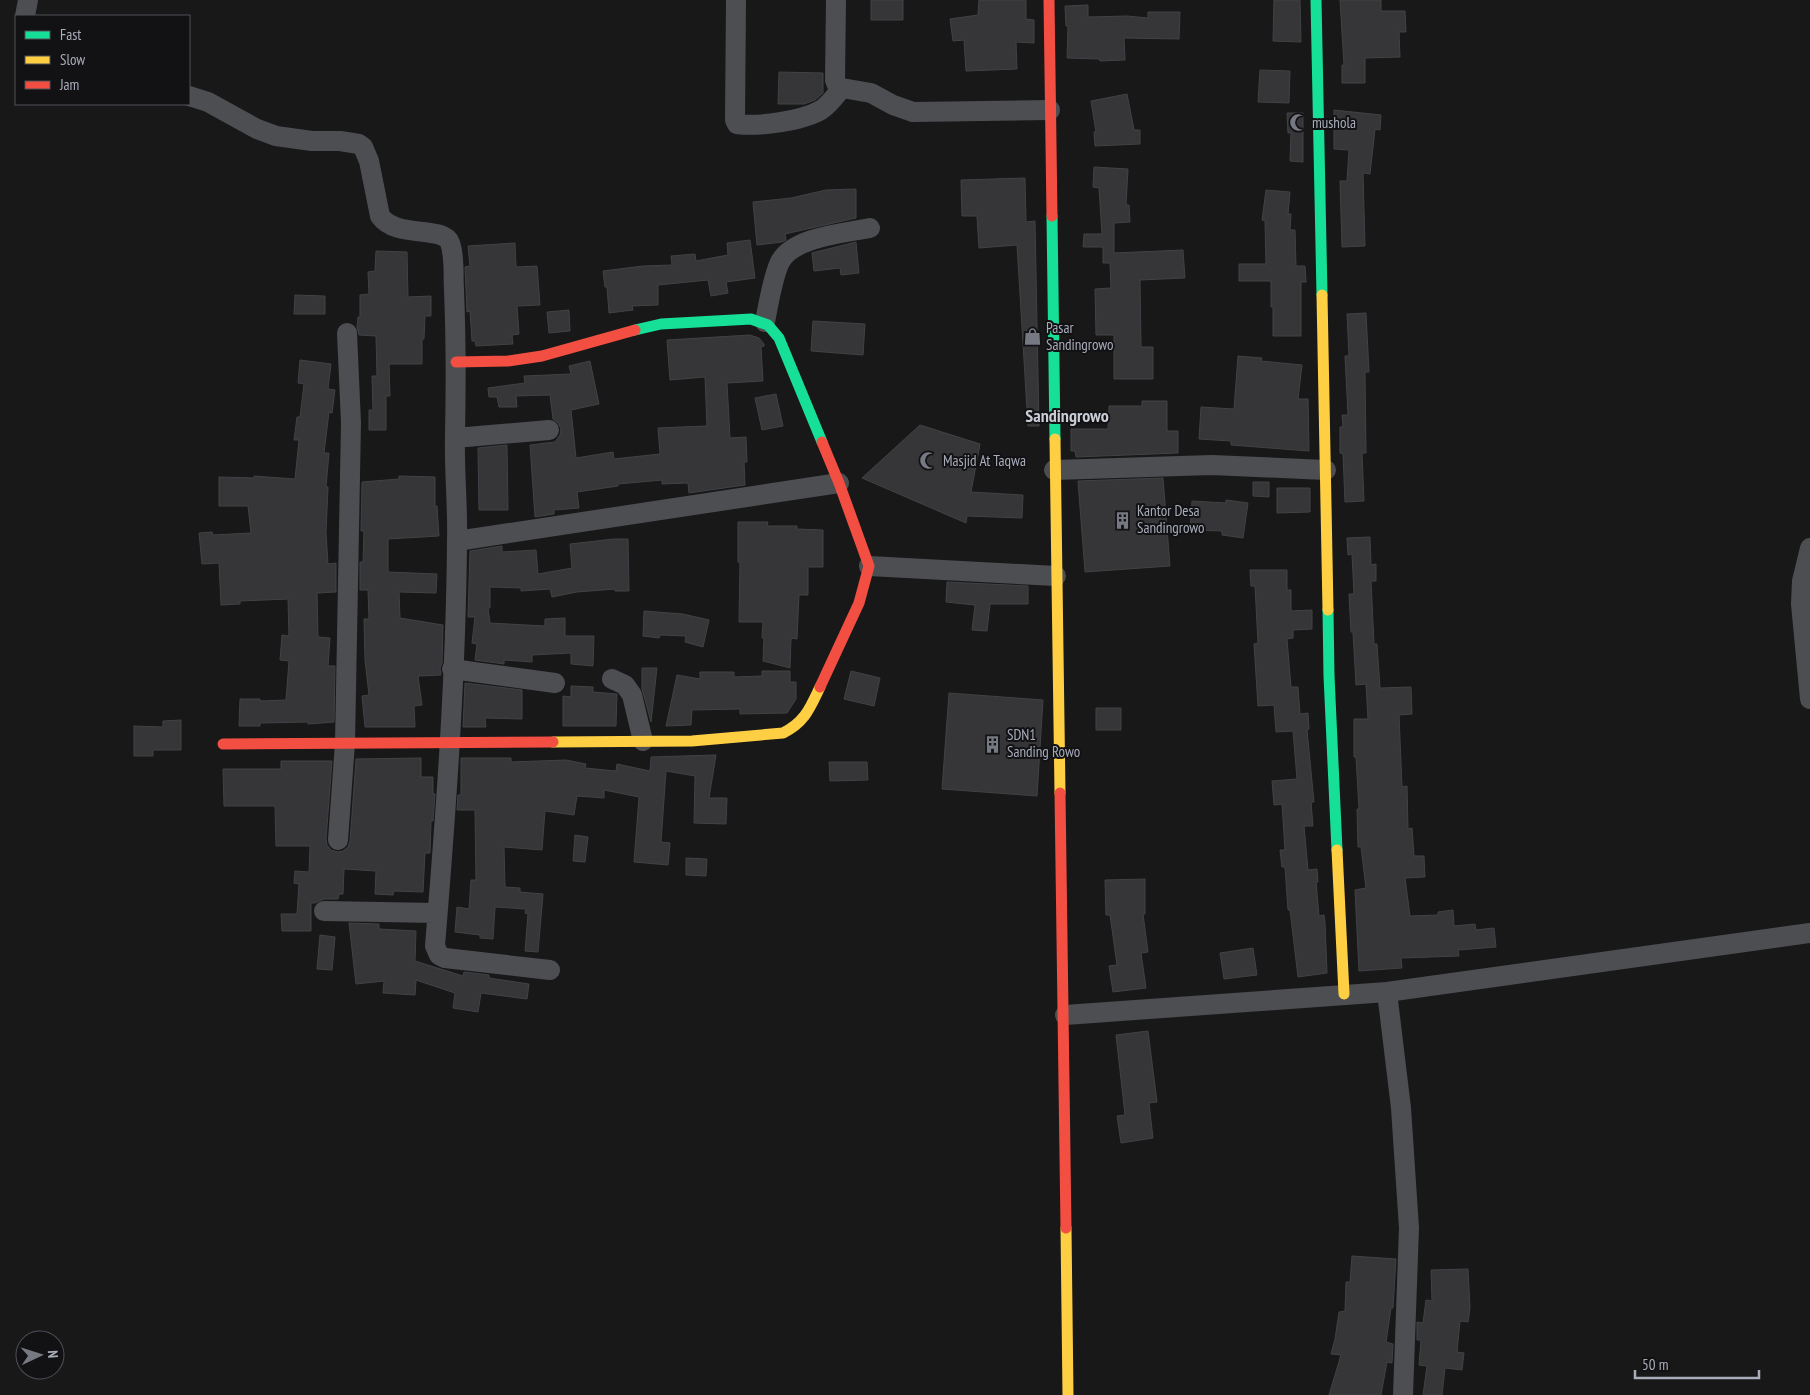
<svg xmlns="http://www.w3.org/2000/svg" width="1810" height="1395" font-family="'PT Sans Narrow',sans-serif">
	<style>
		.building { fill: #363638; stroke: #414245 }
		.lines { fill: none; stroke-linecap: round; stroke-linejoin: round }
		.street { stroke: #4c4e52; stroke-width: 20 }
		.fast { stroke: #16e098; stroke-width: 11 }
		.slow { stroke: #ffcf43; stroke-width: 11 }
		.jam { stroke: #f24e42; stroke-width: 11 }
		.labels { text-anchor: middle; stroke-width: 4; stroke-linejoin: round; paint-order: stroke }
		.poi-label { font-size: 15px; fill: #a9adba; stroke: #121215; text-anchor: start }
		.quarter-label { font-size: 18px; font-weight: bold; fill: #cacdd6; stroke: #121215 }
	</style>
	<rect width="100%" height="100%" fill="#181819"/>
	<path class="building" d="M 871,0 L 903,0 L 903,20 L 871,20 Z
		M 979,0 L 1026,0 L 1026,19 L 1034,20 L 1034,43 L 1016,42 L 1017,69 L 966,71 L 964,40 L 953,41 L 950,19 L 978,15 Z
		M 1274,0 L 1300,0 L 1301,42 L 1273,41 Z
		M 1340,0 L 1381,0 L 1381,11 L 1405,11 L 1406,32 L 1399,32 L 1400,57 L 1365,58 L 1365,83 L 1342,83 L 1342,65 L 1344,65 Z
		M 1088,5 L 1088,17 L 1127,16 L 1148,18 L 1148,12 L 1180,12 L 1179,39 L 1124,38 L 1125,60 L 1100,61 L 1099,59 L 1067,58 L 1068,26 L 1066,26 L 1065,6 Z
		M 1260,70 L 1290,71 L 1289,103 L 1258,102 Z
		M 779,72 L 823,73 L 823,93 L 815,100 L 804,104 L 778,104 Z
		M 1127,94 L 1134,130 L 1140,130 L 1140,144 L 1095,146 L 1094,132 L 1096,132 L 1091,101 Z
		M 1334,110 L 1381,115 L 1380,130 L 1375,129 L 1370,174 L 1363,173 L 1365,246 L 1342,247 L 1340,181 L 1347,181 L 1349,150 L 1334,149 Z
		M 1287,113 L 1303,113 L 1303,162 L 1290,161 L 1291,133 L 1288,133 Z
		M 1094,167 L 1128,169 L 1126,205 L 1129,205 L 1130,222 L 1114,223 L 1114,253 L 1183,250 L 1185,278 L 1140,280 L 1141,347 L 1153,347 L 1153,379 L 1114,379 L 1114,335 L 1096,335 L 1095,289 L 1111,288 L 1110,263 L 1103,263 L 1103,247 L 1083,247 L 1084,234 L 1102,234 L 1099,188 L 1093,187 Z
		M 1025,178 L 1026,222 L 1035,221 L 1039,426 L 1028,426 L 1017,245 L 979,248 L 977,216 L 962,216 L 961,180 Z
		M 856,189 L 856,218 L 785,234 L 786,240 L 782,242 L 757,245 L 753,202 L 791,198 L 826,190 Z
		M 1266,190 L 1290,192 L 1288,214 L 1291,214 L 1290,230 L 1295,230 L 1296,266 L 1305,266 L 1306,282 L 1301,282 L 1301,336 L 1273,336 L 1273,307 L 1271,307 L 1271,281 L 1239,281 L 1239,264 L 1266,264 L 1265,221 L 1262,220 Z
		M 750,240 L 755,278 L 726,282 L 728,293 L 711,296 L 708,280 L 658,285 L 658,305 L 632,306 L 633,310 L 609,313 L 607,287 L 605,287 L 603,271 L 643,266 L 672,265 L 671,256 L 695,254 L 696,261 L 728,255 L 727,243 Z
		M 856,242 L 859,273 L 841,275 L 840,268 L 814,271 L 812,253 Z
		M 515,243 L 516,267 L 537,266 L 540,305 L 517,306 L 519,334 L 512,335 L 513,344 L 476,346 L 475,341 L 472,341 L 470,311 L 467,312 L 465,267 L 470,266 L 468,246 Z
		M 376,251 L 407,252 L 408,297 L 431,296 L 431,316 L 425,316 L 424,339 L 422,339 L 422,364 L 389,364 L 390,396 L 386,396 L 386,430 L 369,430 L 369,410 L 373,410 L 372,376 L 377,376 L 376,336 L 359,335 L 357,327 L 358,317 L 360,317 L 360,295 L 369,294 L 368,272 L 375,271 Z
		M 295,295 L 325,296 L 325,314 L 294,314 Z
		M 569,310 L 570,331 L 549,333 L 547,312 Z
		M 1366,313 L 1369,372 L 1365,372 L 1366,453 L 1362,453 L 1364,501 L 1345,502 L 1343,454 L 1340,453 L 1340,427 L 1343,427 L 1342,415 L 1348,415 L 1345,356 L 1349,356 L 1347,314 Z
		M 813,321 L 865,324 L 863,355 L 811,351 Z
		M 750,335 L 759,338 L 764,344 L 764,346 L 761,347 L 763,381 L 727,383 L 730,438 L 746,437 L 747,462 L 744,462 L 745,485 L 689,493 L 688,483 L 662,484 L 662,480 L 618,484 L 618,486 L 577,492 L 579,508 L 554,510 L 554,514 L 535,517 L 530,445 L 555,442 L 560,435 L 561,429 L 558,423 L 553,419 L 550,395 L 516,396 L 517,407 L 499,407 L 497,397 L 489,397 L 488,388 L 525,383 L 524,376 L 571,374 L 569,366 L 590,361 L 599,404 L 571,410 L 576,458 L 613,452 L 614,459 L 660,454 L 658,428 L 707,426 L 705,377 L 670,380 L 667,340 Z
		M 1238,356 L 1262,358 L 1261,361 L 1302,365 L 1298,399 L 1308,399 L 1309,451 L 1231,445 L 1231,441 L 1199,439 L 1201,407 L 1234,409 Z
		M 300,360 L 331,364 L 328,389 L 335,390 L 332,413 L 329,412 L 324,453 L 329,453 L 326,487 L 328,487 L 326,533 L 328,564 L 336,563 L 336,592 L 317,593 L 318,637 L 330,638 L 328,666 L 335,666 L 334,722 L 308,724 L 308,722 L 260,723 L 260,726 L 239,726 L 240,699 L 260,699 L 260,701 L 286,700 L 289,661 L 280,660 L 282,635 L 289,636 L 288,599 L 240,601 L 240,604 L 221,605 L 219,563 L 202,564 L 199,533 L 212,532 L 213,535 L 251,533 L 248,506 L 219,506 L 219,477 L 254,478 L 254,476 L 295,479 L 299,440 L 294,440 L 297,417 L 300,417 L 304,384 L 298,383 Z
		M 776,394 L 783,426 L 762,430 L 755,398 Z
		M 1142,401 L 1167,401 L 1167,431 L 1178,431 L 1178,453 L 1076,457 L 1075,451 L 1071,451 L 1071,429 L 1108,429 L 1109,406 L 1142,406 Z
		M 920,425 L 980,444 L 971,492 L 1023,495 L 1022,518 L 967,516 L 966,523 L 862,478 Z
		M 507,445 L 508,510 L 479,510 L 478,448 Z
		M 399,476 L 435,477 L 435,506 L 437,506 L 439,536 L 388,539 L 388,572 L 437,574 L 436,593 L 399,592 L 400,618 L 443,625 L 442,663 L 440,668 L 441,675 L 418,676 L 422,705 L 414,706 L 415,727 L 365,727 L 362,696 L 369,695 L 365,660 L 364,619 L 369,619 L 368,590 L 360,590 L 360,562 L 363,562 L 364,531 L 361,531 L 362,482 L 399,479 Z
		M 1163,478 L 1170,566 L 1085,572 L 1078,481 Z
		M 1253,482 L 1269,482 L 1269,497 L 1253,496 Z
		M 1277,488 L 1310,488 L 1310,512 L 1277,513 Z
		M 1226,500 L 1248,503 L 1243,538 L 1222,535 L 1222,531 L 1190,530 L 1192,501 L 1226,503 Z
		M 738,522 L 768,522 L 767,526 L 797,526 L 797,529 L 823,530 L 823,567 L 808,567 L 808,595 L 799,595 L 797,639 L 791,638 L 790,668 L 763,661 L 764,638 L 762,638 L 763,622 L 739,622 L 740,562 L 738,562 Z
		M 1370,537 L 1371,565 L 1376,564 L 1376,581 L 1371,581 L 1374,644 L 1377,644 L 1380,688 L 1411,687 L 1412,714 L 1399,715 L 1402,787 L 1407,786 L 1408,829 L 1412,828 L 1414,856 L 1424,856 L 1425,877 L 1405,878 L 1410,916 L 1438,915 L 1438,912 L 1453,910 L 1454,926 L 1475,924 L 1476,930 L 1494,928 L 1496,947 L 1458,950 L 1459,956 L 1401,958 L 1402,968 L 1359,971 L 1355,890 L 1366,888 L 1361,847 L 1358,847 L 1357,809 L 1359,809 L 1356,757 L 1354,757 L 1354,719 L 1368,719 L 1366,684 L 1356,685 L 1353,632 L 1351,632 L 1349,594 L 1354,594 L 1352,554 L 1348,555 L 1347,538 Z
		M 614,539 L 628,539 L 629,591 L 615,591 L 615,589 L 577,592 L 552,597 L 550,589 L 521,591 L 521,588 L 490,587 L 490,608 L 488,608 L 490,623 L 545,626 L 545,619 L 565,618 L 565,636 L 594,636 L 593,666 L 571,664 L 571,653 L 532,655 L 532,662 L 504,660 L 504,664 L 475,660 L 477,644 L 472,643 L 475,617 L 468,617 L 470,551 L 502,546 L 502,552 L 536,550 L 538,574 L 572,568 L 570,544 Z
		M 1250,570 L 1287,570 L 1287,590 L 1291,590 L 1291,611 L 1312,610 L 1312,629 L 1293,630 L 1293,638 L 1287,639 L 1291,687 L 1298,687 L 1300,714 L 1308,713 L 1309,729 L 1307,730 L 1314,802 L 1311,802 L 1313,826 L 1304,826 L 1308,870 L 1317,869 L 1318,882 L 1316,882 L 1319,916 L 1324,915 L 1325,923 L 1327,973 L 1298,977 L 1290,910 L 1288,910 L 1285,867 L 1282,867 L 1280,850 L 1285,850 L 1282,804 L 1274,805 L 1272,781 L 1297,779 L 1293,731 L 1276,732 L 1274,705 L 1258,706 L 1254,644 L 1258,643 L 1255,586 L 1251,586 Z
		M 947,582 L 1028,586 L 1028,604 L 990,604 L 987,631 L 972,630 L 975,605 L 946,602 Z
		M 644,611 L 683,614 L 709,620 L 703,647 L 685,642 L 686,636 L 660,635 L 659,638 L 643,636 Z
		M 642,668 L 657,668 L 651,722 L 642,689 Z
		M 762,671 L 790,671 L 790,682 L 796,682 L 796,699 L 787,713 L 740,714 L 740,709 L 692,710 L 691,725 L 666,726 L 677,675 L 700,679 L 700,672 L 734,672 L 734,677 L 762,676 Z
		M 851,671 L 880,678 L 874,706 L 844,699 Z
		M 465,683 L 522,690 L 522,719 L 485,718 L 486,727 L 463,727 Z
		M 571,686 L 593,687 L 593,692 L 617,694 L 616,726 L 563,726 L 563,696 L 571,697 Z
		M 949,693 L 1043,700 L 1037,796 L 942,789 Z
		M 1096,708 L 1121,708 L 1121,730 L 1096,730 Z
		M 181,720 L 181,750 L 153,750 L 153,756 L 134,756 L 134,726 L 163,727 L 163,721 Z
		M 714,755 L 716,755 L 709,798 L 727,798 L 726,824 L 694,823 L 695,776 L 666,771 L 661,842 L 670,843 L 668,865 L 634,862 L 639,797 L 604,790 L 604,798 L 577,796 L 574,815 L 545,811 L 542,850 L 504,847 L 505,887 L 520,888 L 520,892 L 543,894 L 538,952 L 525,951 L 528,914 L 525,913 L 526,909 L 495,907 L 493,939 L 480,938 L 480,935 L 455,932 L 457,907 L 469,909 L 471,880 L 476,880 L 475,810 L 457,810 L 458,795 L 461,795 L 461,758 L 511,758 L 511,762 L 566,760 L 586,764 L 585,768 L 616,771 L 617,764 L 650,771 L 651,757 Z
		M 421,758 L 421,777 L 433,777 L 433,794 L 435,794 L 433,821 L 431,821 L 430,853 L 425,853 L 423,892 L 394,891 L 393,895 L 375,894 L 376,871 L 344,869 L 343,894 L 339,894 L 338,899 L 324,899 L 315,903 L 311,903 L 311,931 L 282,931 L 281,914 L 297,914 L 299,884 L 294,883 L 295,871 L 309,872 L 310,846 L 276,846 L 275,806 L 224,806 L 223,769 L 281,769 L 281,761 L 332,761 L 326,839 L 327,845 L 331,850 L 338,852 L 343,851 L 348,847 L 350,841 L 356,759 Z
		M 829,762 L 867,762 L 868,780 L 830,781 Z
		M 575,835 L 588,837 L 585,862 L 573,861 Z
		M 686,858 L 707,859 L 706,876 L 686,875 Z
		M 1145,879 L 1145,914 L 1143,914 L 1148,952 L 1141,953 L 1146,988 L 1113,992 L 1109,966 L 1117,965 L 1110,915 L 1106,915 L 1105,880 Z
		M 349,923 L 379,924 L 379,929 L 416,931 L 415,961 L 463,976 L 464,972 L 489,975 L 489,978 L 529,984 L 527,999 L 481,993 L 478,1012 L 453,1008 L 455,993 L 416,980 L 415,995 L 383,993 L 384,981 L 356,984 Z
		M 320,935 L 335,937 L 332,970 L 317,969 Z
		M 1253,948 L 1257,975 L 1224,979 L 1220,953 Z
		M 1148,1031 L 1157,1102 L 1149,1103 L 1153,1138 L 1121,1143 L 1117,1116 L 1125,1115 L 1116,1035 Z
		M 1352,1256 L 1396,1259 L 1393,1308 L 1391,1308 L 1386,1342 L 1393,1344 L 1392,1363 L 1387,1362 L 1381,1395 L 1329,1395 L 1341,1355 L 1331,1354 L 1335,1339 L 1339,1312 L 1345,1311 L 1346,1282 L 1350,1282 Z
		M 1468,1269 L 1470,1308 L 1468,1322 L 1460,1321 L 1457,1352 L 1464,1353 L 1462,1370 L 1445,1368 L 1442,1395 L 1423,1395 L 1427,1366 L 1419,1365 L 1421,1340 L 1417,1340 L 1417,1322 L 1423,1323 L 1426,1300 L 1432,1301 L 1431,1270 Z"/>
	<g class="lines">
		<path class="street" d="M 736,0 L 735,120 L 737,124 C 758,127 802,121 821,110 C 829,105 836,95 842,88
			M 836,0 L 835,80 L 837,85 L 842,88 L 871,93 L 893,105 L 913,112 L 1050,110
			M 25,16 L 28,0
			M 189,96 L 208,102 L 257,129 L 276,136 L 312,141 L 340,141 L 359,144 L 363,147 L 369,161 L 380,216 C 396,239 443,225 450,243 C 455,256 453,276 454,290 C 456,339 456,387 455,435 C 454,471 458,506 457,541 C 456,676 446,811 435,946 L 439,955 L 445,958 L 550,970
			M 765,322 C 768,306 773,276 780,262 C 793,237 845,233 870,228
			M 455,438 L 549,430
			M 1054,470 L 1212,465 L 1326,470
			M 457,541 L 839,483
			M 1810,548 L 1802,581 L 1801,604 L 1810,699
			M 869,566 L 1056,576
			M 452,669 L 555,683
			M 612,679 L 625,685 L 632,695 L 643,741
			M 338,840 L 345,743 L 351,423 L 347,333
			M 324,911 L 437,913
			M 1387,992 L 1401,1108 L 1409,1228 L 1403,1395
			M 1065,1015 L 1387,992 L 1810,933"/>
		<path class="fast" d="M 1316,0 L 1322,295
			M 1052,216 L 1055,439
			M 635,330 L 661,324 L 751,319 L 768,325 L 779,338 L 822,442
			M 1328,610 L 1329,676 L 1337,850"/>
		<path class="slow" d="M 1322,295 L 1328,610
			M 1055,439 L 1060,793
			M 553,742 L 692,741 L 783,733 C 805,722 810,708 820,687
			M 1337,850 L 1344,994
			M 1066,1228 L 1068,1395"/>
		<path class="jam" d="M 1049,0 L 1052,216
			M 456,362 L 508,361 L 542,356 L 635,330
			M 820,687 L 859,603 L 869,566 L 839,483 L 822,442
			M 223,744 L 553,742
			M 1060,793 L 1066,1228"/>
	</g>
	<defs>
		<symbol id="mosque-bare" viewBox="-9 -9 18 18"><path d="M3.5-4.9A6 6 0 1 0 3.5 4.9A5 5 0 1 1 3.5-4.9Z" fill="#767982" stroke="#121215" stroke-width="2.5" paint-order="stroke"/></symbol>
		<symbol id="shop-bare" viewBox="-9 -9 18 18"><path d="M-5-2.5h2.3a2.7 3.5 0 0 1 5.4 0H5L5.5 6h-11ZM-1.5-2.5h3a1.5 2.3 0 0 0-3 0Z" fill="#767982" stroke="#121215" stroke-width="2.5" paint-order="stroke"/></symbol>
		<symbol id="building-bare" viewBox="-9 -9 18 18"><path d="M-4-6H4V6H1V3H-1V6H-4ZM-2.5-4.3h1.7v1.8h-1.7ZM.8-4.3h1.7v1.8H.8ZM-2.5-1h1.7V.8h-1.7ZM.8-1h1.7V.8H.8Z" fill="#767982" stroke="#121215" stroke-width="2.5" paint-order="stroke"/></symbol>
	</defs>
	<g fill-rule="evenodd">
		<use href="#mosque-bare" x="1286" y="110" width="25" height="25"/>
		<use href="#shop-bare" x="1020" y="324" width="25" height="25"/>
		<use href="#mosque-bare" x="916" y="448" width="25" height="25"/>
		<use href="#building-bare" x="1110" y="508" width="25" height="25"/>
		<use href="#building-bare" x="980" y="732" width="25" height="25"/>
	</g>
	<g class="labels">
		<g class="poi-label">
			<text x="1312" y="128">mushola</text>
			<text x="1046" y="333">Pasar<tspan x="1046" dy="17">Sandingrowo</tspan></text>
			<text x="943" y="466">Masjid At Taqwa</text>
			<text x="1137" y="516">Kantor Desa<tspan x="1137" dy="17">Sandingrowo</tspan></text>
			<text x="1007" y="740">SDN1<tspan x="1007" dy="17">Sanding Rowo</tspan></text>
		</g>
		<g class="quarter-label">
			<text x="1067" y="422">Sandingrowo</text>
		</g>
	</g>
	<rect x="15" y="15" width="175" height="90" fill="#121215" stroke="#4e5057"/>
	<rect x="25" y="31" width="25" height="8" fill="#16e098" stroke="#4e5057"/>
	<text x="60" y="40" font-size="15" fill="#a9adba">Fast</text>
	<rect x="25" y="56" width="25" height="8" fill="#ffcf43" stroke="#4e5057"/>
	<text x="60" y="65" font-size="15" fill="#a9adba">Slow</text>
	<rect x="25" y="81" width="25" height="8" fill="#f24e42" stroke="#4e5057"/>
	<text x="60" y="90" font-size="15" fill="#a9adba">Jam</text>
	<g transform="translate(40 1355) rotate(86)"><circle r="24" fill="#121215" stroke="#4e5057"/>
	<path d="M0-4L9 19L0 12L-9 19Z" fill="#767982"/>
	<text y="-8" font-size="14" font-weight="bold" text-anchor="middle" fill="#a9adba">N</text>
	</g>
	<path d="M1635 1370v8h124v-8" fill="none" stroke="#a9adba" stroke-width="2.5"/>
	<text x="1642" y="1370" font-size="15" fill="#a9adba" stroke="#121215" stroke-width="4" paint-order="stroke">50 m</text>
</svg>
